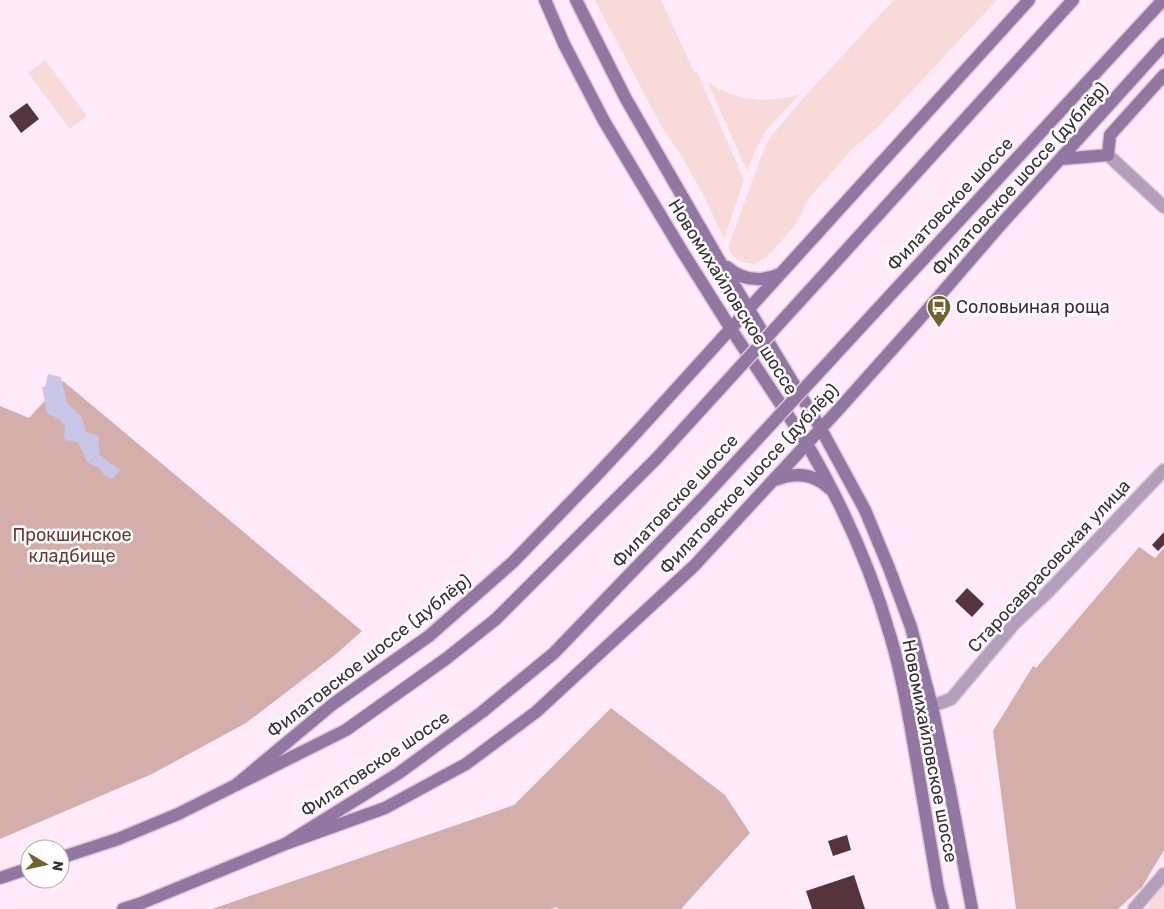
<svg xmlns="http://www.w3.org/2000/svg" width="1164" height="909" font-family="Rubik,sans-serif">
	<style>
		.green { fill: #f8dbd8 }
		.forest { fill: #d3aeab }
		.water { fill: #c8c6e6 }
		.building { fill: #55343e }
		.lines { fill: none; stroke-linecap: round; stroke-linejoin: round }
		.street-casing { stroke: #dcc8d6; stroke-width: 15 }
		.secondary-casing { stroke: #dcc8d6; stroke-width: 15 }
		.street { stroke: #b19fbc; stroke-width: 12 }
		.secondary { stroke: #9277a2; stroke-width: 12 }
		.secondary-bridge-casing { stroke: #dcc8d6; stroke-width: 15; stroke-linecap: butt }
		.secondary-bridge { stroke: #9277a2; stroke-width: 12 }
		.labels { text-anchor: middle; stroke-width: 5; stroke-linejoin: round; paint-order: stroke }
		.street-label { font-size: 18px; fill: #3a2d36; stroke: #fefefe }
		.poi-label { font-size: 18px; fill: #3a2d36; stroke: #fefefe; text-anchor: start }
		.park-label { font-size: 18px; fill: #6d3936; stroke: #fefefe }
	</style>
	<rect width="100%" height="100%" fill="#ffeaf9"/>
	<path class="green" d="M 595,0 L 661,0 L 694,72 L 697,72 L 744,180 L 724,239 L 705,198 L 682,157 L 659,122 Z
		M 894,0 L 997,0 L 876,129 L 853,148 L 809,198 L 796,224 L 767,257 L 754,264 L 741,262 L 733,256 L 728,248 L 764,149 L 771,136 L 808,93 Z
		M 45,60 L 87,116 L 70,129 L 28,73 Z
		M 707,81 C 732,101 769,104 800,94 L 765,132 L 756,149 L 747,171 Z
		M 1164,881 L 1164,909 L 1146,909 Z"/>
	<path class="forest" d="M 63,381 L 362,631 L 335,655 L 246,723 L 152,774 L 0,839 L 0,406 L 29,418 Z
		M 1139,547 L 1155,558 L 1164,548 L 1164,850 L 1142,887 L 1118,909 L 1016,909 L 993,731 L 1033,666 L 1036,668 Z
		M 611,708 L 725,795 L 750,833 L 681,909 L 559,909 L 556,907 L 551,909 L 212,909 L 514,805 Z"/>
	<path class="water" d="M 48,374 L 61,377 L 67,403 L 81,416 L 86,432 L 98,435 L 100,455 L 120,470 L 113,479 L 104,475 L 99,468 L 87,462 L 78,442 L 66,440 L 64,437 L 65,426 L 58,418 L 47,414 L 42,387 L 45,387 Z"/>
	<path class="building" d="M 27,103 L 39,119 L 21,133 L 9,116 Z
		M 1164,532 L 1164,545 L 1158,551 L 1152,545 Z
		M 967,588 L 984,604 L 972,617 L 955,601 Z
		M 847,835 L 851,850 L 833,856 L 828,841 Z
		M 854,875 L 865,909 L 812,909 L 806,891 Z"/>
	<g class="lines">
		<defs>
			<path id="street" d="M 1108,155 L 1164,207
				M 908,711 L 932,706 L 951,699 L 1014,624 L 1047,593 L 1164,470
				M 1134,909 L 1164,874"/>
			<path id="secondary" d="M 545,0 L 564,44 L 604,121 L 682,251 L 731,329 L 807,444 C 842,504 871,568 890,635 C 902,675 909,717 916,758 C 923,801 931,845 938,889 L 943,909
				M 576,0 L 626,99 L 719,260 L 821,429 L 865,510 L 889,568 L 911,627 L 932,706 L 950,791 L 972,909
				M 1061,159 L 1108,155 L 1110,135 L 1164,75
				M 840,257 L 1073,0
				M 727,267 C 743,281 761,282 780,274
				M 884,302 L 1163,0
				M 775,480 C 795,472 814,473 830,489
				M 237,784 L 333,704 L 429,636 L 513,562 L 595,477 L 637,432 L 1029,0
				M 285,844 L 385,808 L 466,764 L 536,712 L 694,566 L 839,409 L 922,316 L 996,230 L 1164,44
				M 60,858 L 118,839 L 178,814 L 346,730 L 447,658 L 496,619 L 657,458
				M 0,878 L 30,868
				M 123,909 L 139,904 L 285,844 L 399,773 L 482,712 L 554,653 L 702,499"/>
		</defs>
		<use href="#street" class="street-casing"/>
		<use href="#secondary" class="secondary-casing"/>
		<use href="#street" class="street"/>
		<use href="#secondary" class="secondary"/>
		<defs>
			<path id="secondary-bridge" d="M 657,458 L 840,257
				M 702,499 L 884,302"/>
		</defs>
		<use href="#secondary-bridge" class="secondary-bridge-casing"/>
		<use href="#secondary-bridge" class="secondary-bridge"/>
	</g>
	<defs>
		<symbol id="bus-pin" viewBox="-11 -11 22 30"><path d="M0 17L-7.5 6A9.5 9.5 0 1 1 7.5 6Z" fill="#706330" stroke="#fefefe"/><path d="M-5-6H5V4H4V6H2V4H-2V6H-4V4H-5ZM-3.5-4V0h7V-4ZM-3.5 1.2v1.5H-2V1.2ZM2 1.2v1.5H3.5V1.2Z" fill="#fff"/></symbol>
	</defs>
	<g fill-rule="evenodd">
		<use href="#bus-pin" x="925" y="293" width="28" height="38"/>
	</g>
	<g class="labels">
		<g class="street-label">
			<text transform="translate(1020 179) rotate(-48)" y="6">Филатовское шоссе (дублёр)</text>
			<text transform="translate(950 204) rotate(-47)" y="6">Филатовское шоссе</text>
			<text transform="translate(733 297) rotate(58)" y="6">Новомихайловское шоссе</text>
			<text transform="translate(749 479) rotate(-47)" y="6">Филатовское шоссе (дублёр)</text>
			<text transform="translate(675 501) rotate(-47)" y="6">Филатовское шоссе</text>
			<text transform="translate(1049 566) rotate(-47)" y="6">Старосаврасовская улица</text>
			<text transform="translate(369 656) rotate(-38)" y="6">Филатовское шоссе (дублёр)</text>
			<text transform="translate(930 751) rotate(79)" y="6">Новомихайловское шоссе</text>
			<text transform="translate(375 764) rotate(-34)" y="6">Филатовское шоссе</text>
		</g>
		<g class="poi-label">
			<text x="956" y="313">Соловьиная роща</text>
		</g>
		<g class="park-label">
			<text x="72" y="541">Прокшинское<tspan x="72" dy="21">кладбище</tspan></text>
		</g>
	</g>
	<g transform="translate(45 864) rotate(99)"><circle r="24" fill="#fefefe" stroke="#b0aaae"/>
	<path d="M0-4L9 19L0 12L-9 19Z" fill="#706330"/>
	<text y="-8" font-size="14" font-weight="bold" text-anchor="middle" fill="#3a2d36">N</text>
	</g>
</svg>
